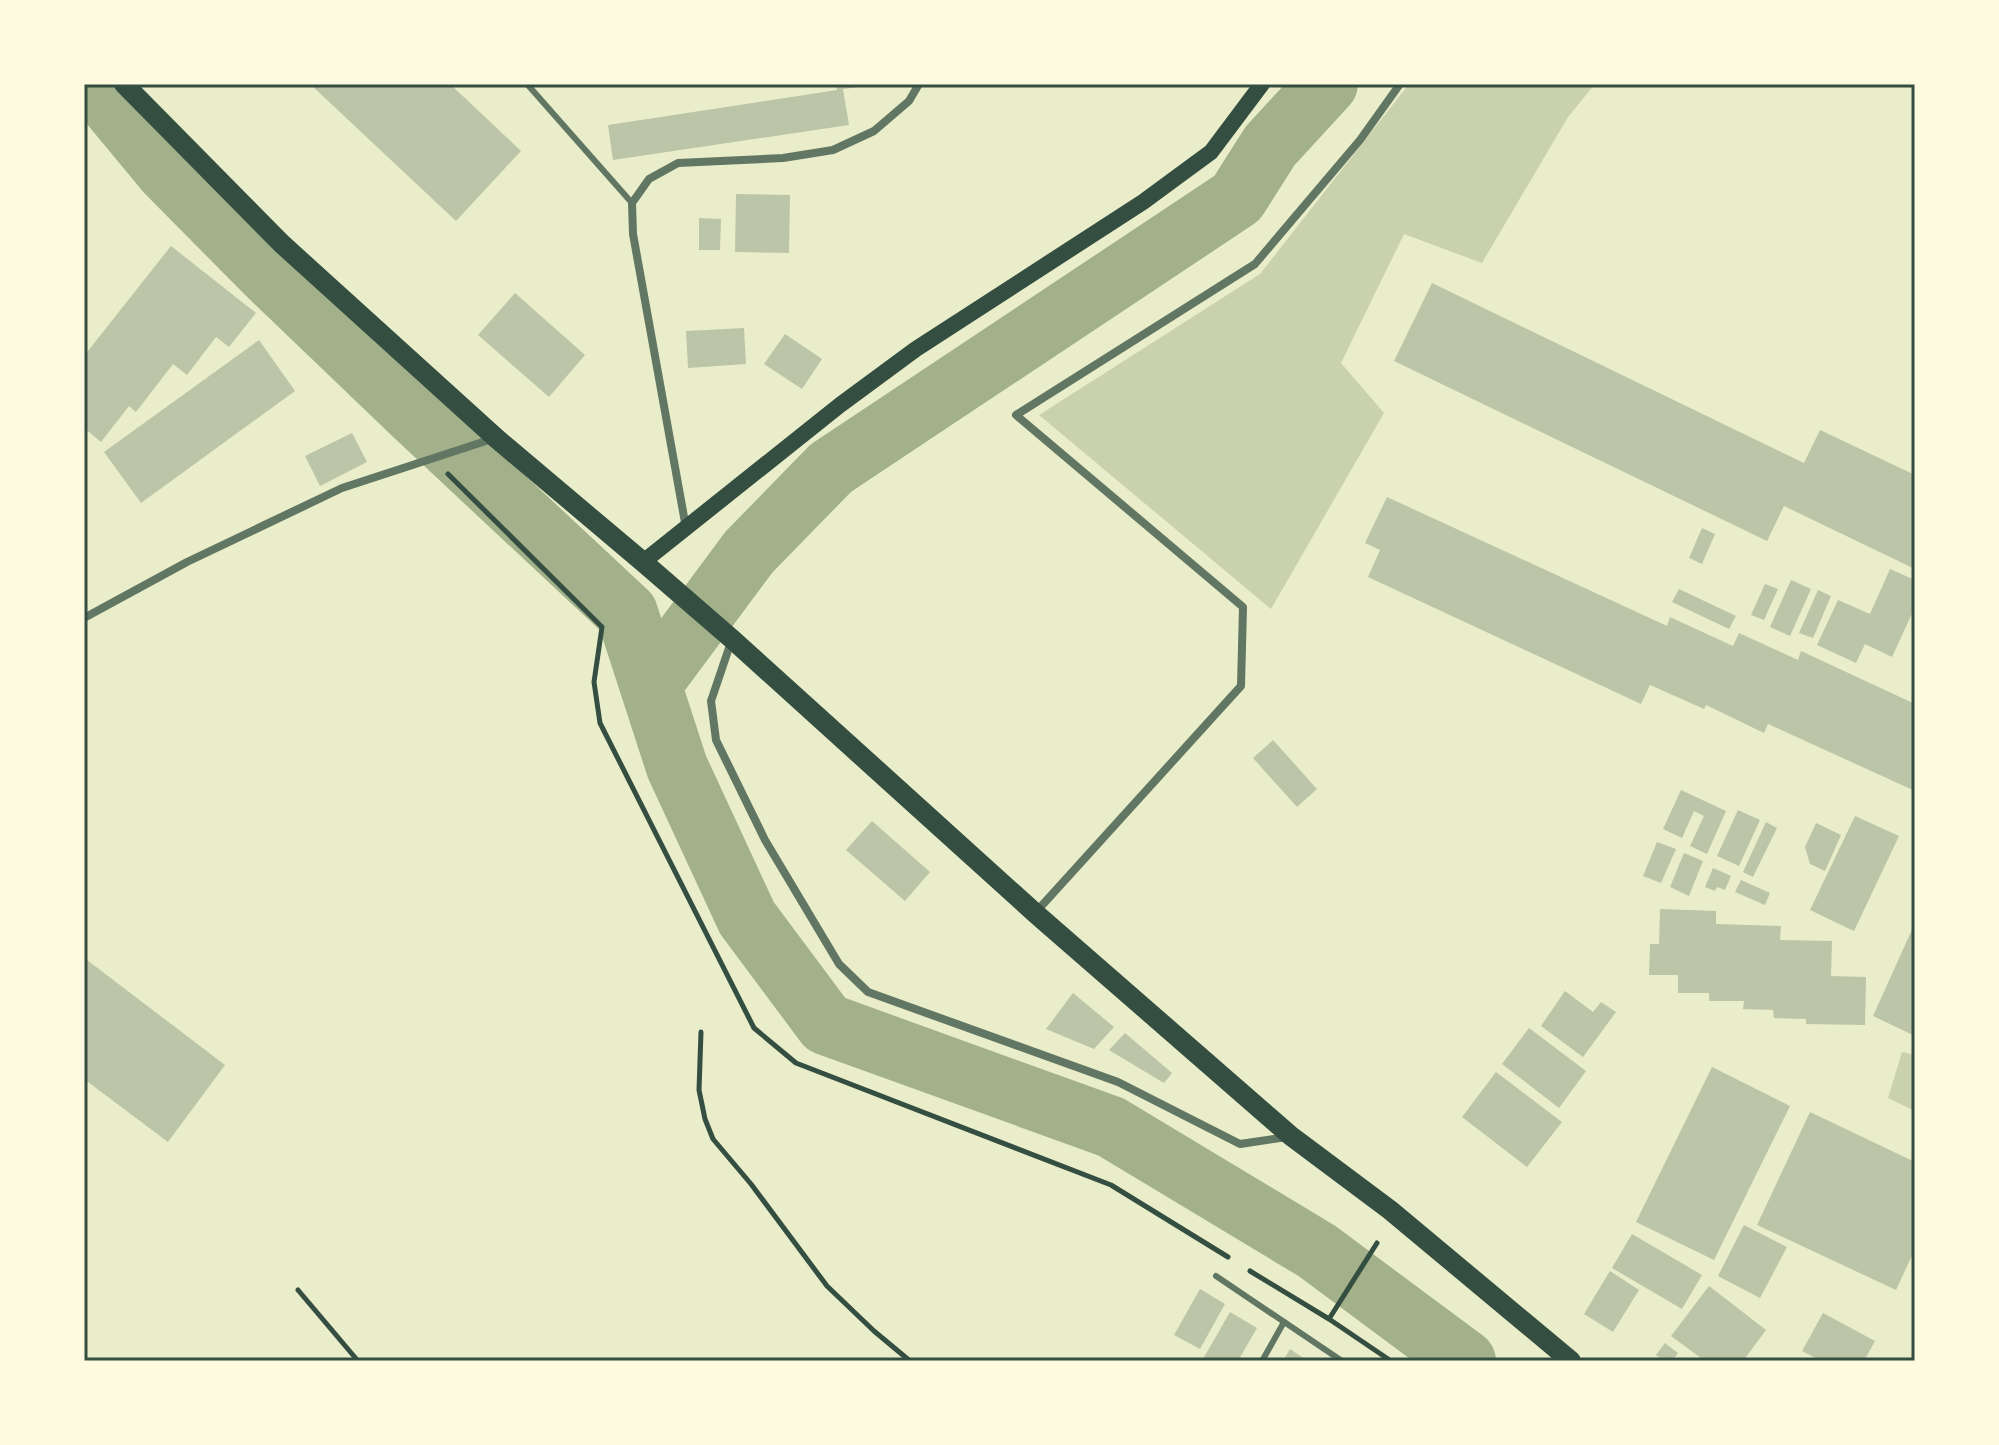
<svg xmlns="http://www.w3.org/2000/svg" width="1999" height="1445" font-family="'IBM Plex Serif',serif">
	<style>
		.green { fill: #cad2ad }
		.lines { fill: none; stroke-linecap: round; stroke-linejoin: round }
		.river { stroke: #a3b18a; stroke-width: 62 }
		.building { fill: #bcc5a7 }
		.path { stroke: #344e41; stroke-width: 5 }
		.service { stroke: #617663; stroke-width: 6 }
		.minor { stroke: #617663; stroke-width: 8 }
		.secondary { stroke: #344e41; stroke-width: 16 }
		.primary { stroke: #344e41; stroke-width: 20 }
		.neatline { fill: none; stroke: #344e41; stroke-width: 3 }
	</style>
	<rect width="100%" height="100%" fill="#e9edc9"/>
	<path class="green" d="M 1409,84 L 1595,84 L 1568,117 L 1482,263 L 1404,234 L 1341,363 L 1384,413 L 1271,609 L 1039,415 L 1260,274 Z
		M 1902,1052 L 1915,1055 L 1915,1111 L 1888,1098 Z"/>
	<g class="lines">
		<path class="river" d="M 94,84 L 167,172 L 267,273 L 415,415 L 627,613 L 677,767 L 747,918 L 826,1024 L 1111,1127 L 1317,1251 L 1465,1361
			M 651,684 L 749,552 L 831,468 L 1237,198 L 1270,146 L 1327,84"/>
	</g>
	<path class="building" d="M 310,84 L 450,84 L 521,151 L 456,221 Z
		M 836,84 L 867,84 L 867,86 L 843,89 L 849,125 L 613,160 L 608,125 L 837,90 Z
		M 736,194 L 790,195 L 789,253 L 735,252 Z
		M 699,218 L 721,219 L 720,250 L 699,250 Z
		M 171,246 L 256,313 L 229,347 L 216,337 L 187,375 L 173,364 L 136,412 L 129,406 L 101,442 L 84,428 L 84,356 Z
		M 1432,283 L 1804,463 L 1820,430 L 1915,475 L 1915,569 L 1784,506 L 1767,541 L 1394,361 Z
		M 515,293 L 585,355 L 549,397 L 478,335 Z
		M 744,328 L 746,364 L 688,368 L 686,331 Z
		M 785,334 L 822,359 L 802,389 L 764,364 Z
		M 259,340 L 295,391 L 141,503 L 104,452 Z
		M 352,433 L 367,462 L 320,486 L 305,456 Z
		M 1387,497 L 1667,626 L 1670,617 L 1733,646 L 1739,633 L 1798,660 L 1801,651 L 1915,704 L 1915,791 L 1768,724 L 1764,733 L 1706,705 L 1704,709 L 1650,685 L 1641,704 L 1368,577 L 1380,550 L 1365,543 Z
		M 1702,528 L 1715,534 L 1702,564 L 1689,558 Z
		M 1890,569 L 1915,580 L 1915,607 L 1892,657 L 1865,644 L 1856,663 L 1817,645 L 1838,600 L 1870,614 Z
		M 1791,580 L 1811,589 L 1790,636 L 1770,627 Z
		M 1765,584 L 1778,589 L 1764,620 L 1751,615 Z
		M 1679,589 L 1736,616 L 1729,629 L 1672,602 Z
		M 1818,590 L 1831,596 L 1813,638 L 1799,633 Z
		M 1273,740 L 1317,789 L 1297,807 L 1253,758 Z
		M 1681,790 L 1726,811 L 1707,854 L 1690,846 L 1704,816 L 1694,811 L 1682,838 L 1663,829 Z
		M 1738,810 L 1760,820 L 1739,866 L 1717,856 Z
		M 1855,816 L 1899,836 L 1854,931 L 1810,910 Z
		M 872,821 L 930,872 L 905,901 L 846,850 Z
		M 1766,822 L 1777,828 L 1753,877 L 1743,872 Z
		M 1816,823 L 1841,835 L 1825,871 L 1810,864 L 1805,847 Z
		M 1657,842 L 1676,849 L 1661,883 L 1643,876 Z
		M 1684,853 L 1703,861 L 1689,896 L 1670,887 Z
		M 1713,868 L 1731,876 L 1725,890 L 1717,887 L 1715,891 L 1705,887 Z
		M 1741,880 L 1770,893 L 1765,905 L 1735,892 Z
		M 1660,909 L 1716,911 L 1716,924 L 1781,926 L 1780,940 L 1832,941 L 1831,976 L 1866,977 L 1865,1025 L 1806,1024 L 1806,1019 L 1774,1018 L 1773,1010 L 1743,1009 L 1744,1001 L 1709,1001 L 1709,993 L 1678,993 L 1678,975 L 1649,975 L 1650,944 L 1659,944 Z
		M 1915,923 L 1915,1036 L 1873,1016 Z
		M 87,960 L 225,1065 L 168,1142 L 84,1079 L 84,965 Z
		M 1565,991 L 1593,1012 L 1601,1002 L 1616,1012 L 1583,1057 L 1541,1026 Z
		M 1073,993 L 1114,1027 L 1094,1049 L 1046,1029 Z
		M 1529,1028 L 1586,1071 L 1559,1108 L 1502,1064 Z
		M 1125,1033 L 1172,1073 L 1164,1083 L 1109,1050 Z
		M 1712,1067 L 1790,1106 L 1714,1260 L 1636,1222 Z
		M 1496,1072 L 1562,1122 L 1527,1167 L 1462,1117 Z
		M 1810,1112 L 1915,1162 L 1915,1249 L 1896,1290 L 1757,1225 Z
		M 1744,1225 L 1787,1247 L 1760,1298 L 1718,1276 Z
		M 1632,1234 L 1702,1275 L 1682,1309 L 1612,1268 Z
		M 1610,1271 L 1639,1290 L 1613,1332 L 1584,1314 Z
		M 1709,1286 L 1766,1330 L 1743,1361 L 1705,1361 L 1671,1336 Z
		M 1200,1289 L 1225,1304 L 1200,1349 L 1174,1335 Z
		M 1230,1312 L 1257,1328 L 1238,1361 L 1208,1361 L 1203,1359 Z
		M 1823,1313 L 1875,1341 L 1864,1361 L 1821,1361 L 1802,1351 Z
		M 1665,1343 L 1678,1353 L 1672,1361 L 1664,1361 L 1656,1355 Z
		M 1290,1349 L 1308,1361 L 1283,1361 Z"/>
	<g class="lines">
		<path class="path" d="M 448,474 L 602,627 L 594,682 L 600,723 L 754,1028 L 796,1063 L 1111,1185 L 1228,1257
			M 701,1032 L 699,1090 L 705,1119 L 713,1139 L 751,1184 L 827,1286 L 874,1331 L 910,1361
			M 1250,1271 L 1329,1319 L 1391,1361
			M 298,1290 L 358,1361
			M 1329,1319 L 1377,1243"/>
		<path class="service" d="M 527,84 L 632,203
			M 1216,1276 L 1342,1361
			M 1262,1361 L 1284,1322"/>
		<path class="minor" d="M 686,528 L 633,234 L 632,203 L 649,179 L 678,163 L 783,158 L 833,150 L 874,131 L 909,101 L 919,84
			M 84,618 L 187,562 L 342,488 L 492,439
			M 732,639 L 711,701 L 716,740 L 765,840 L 839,964 L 868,992 L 1118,1082 L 1240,1144 L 1287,1137
			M 1036,912 L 1241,686 L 1243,607 L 1016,415 L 1255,264 L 1360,140 L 1400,84"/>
		<path class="secondary" d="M 643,562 L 840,405 L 916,349 L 1143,202 L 1211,152 L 1262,84"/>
		<path class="primary" d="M 124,84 L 282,244 L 496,438 L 643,562 L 732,639 L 1035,913 L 1291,1136 L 1390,1210 L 1571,1361"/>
	</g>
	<rect width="1999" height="1445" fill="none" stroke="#fefae0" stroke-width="172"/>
	<rect x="86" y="86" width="1827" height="1273" class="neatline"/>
</svg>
